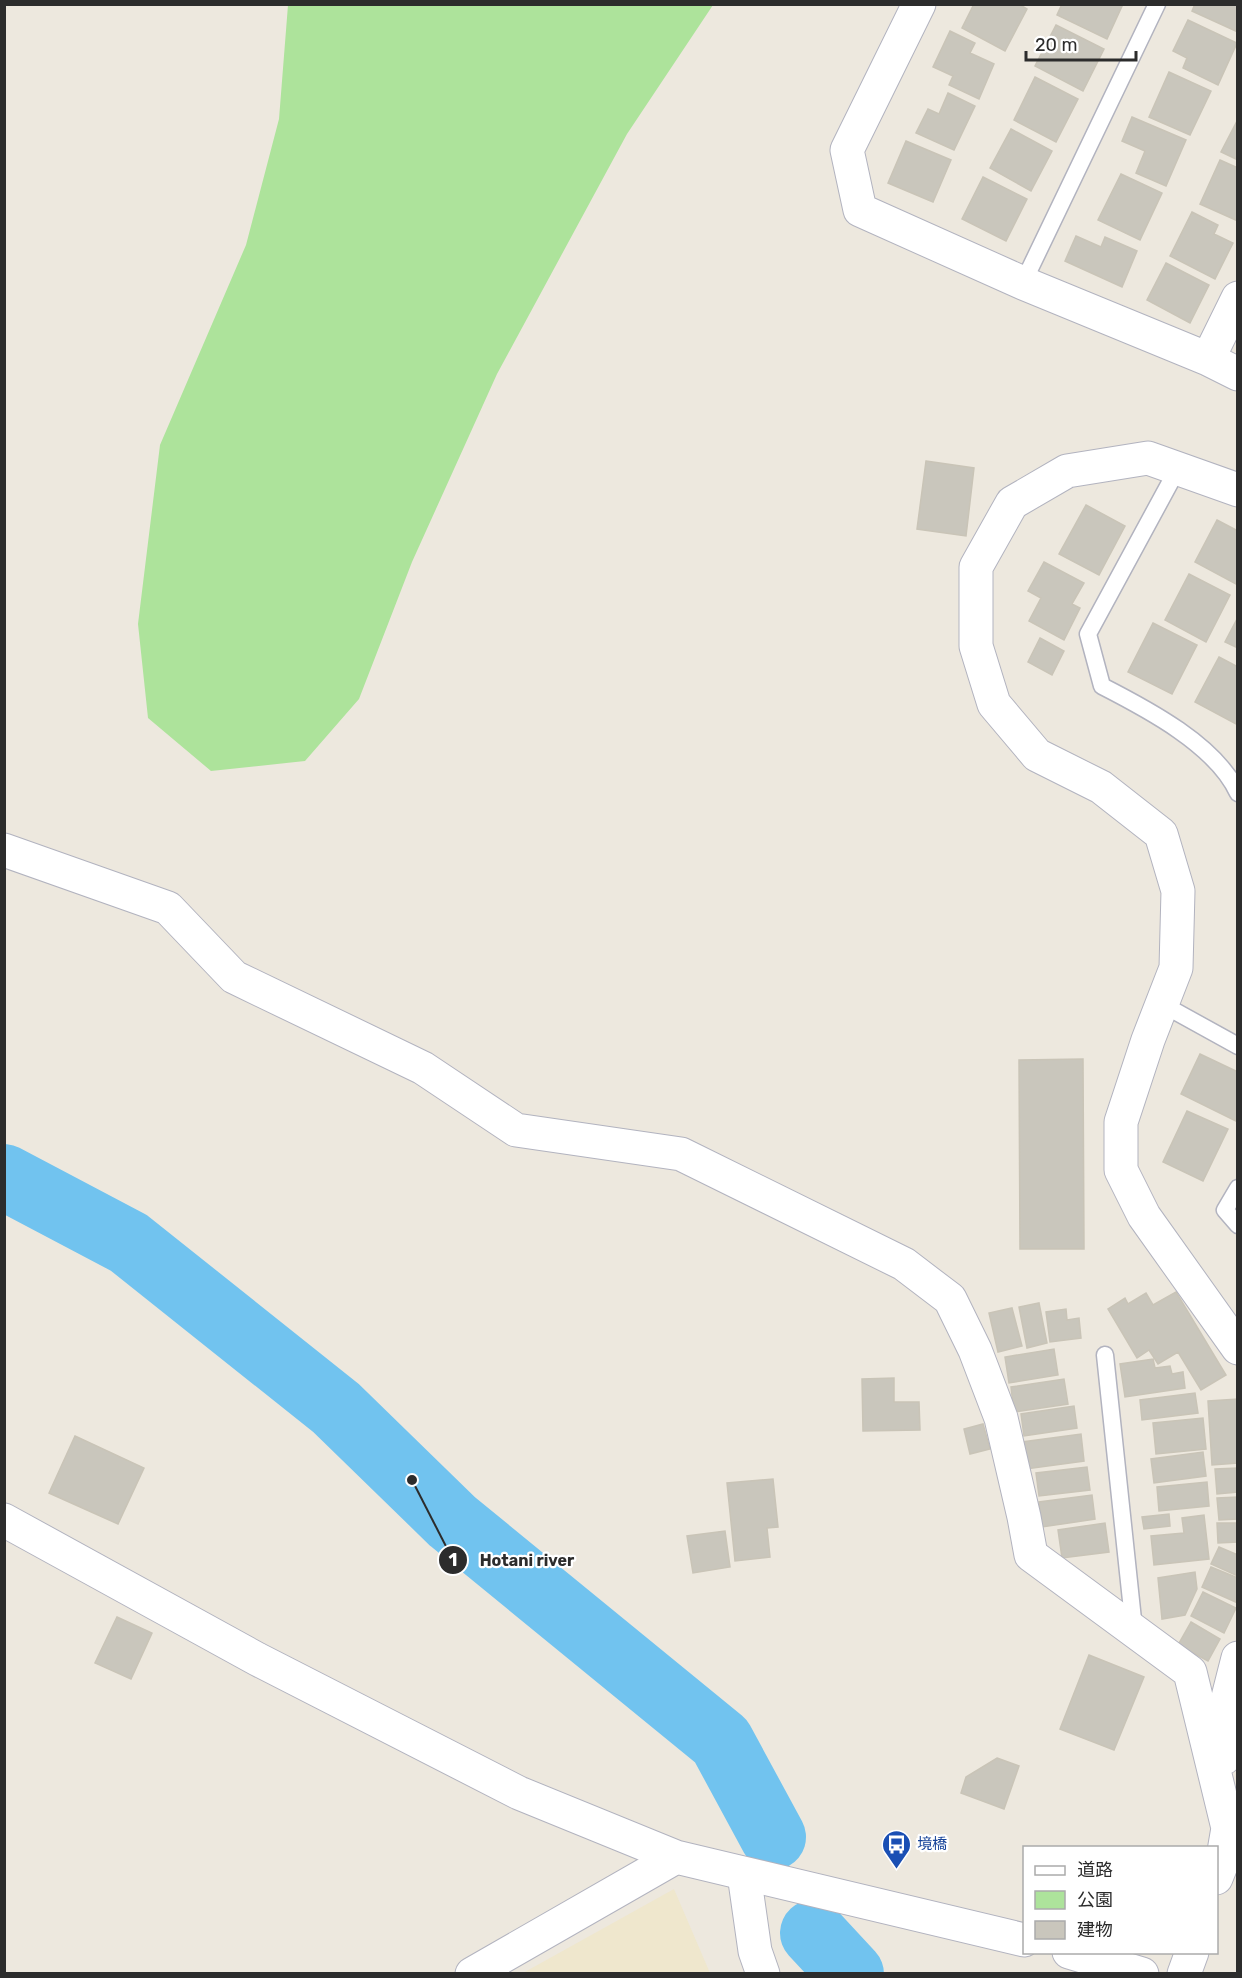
<svg xmlns="http://www.w3.org/2000/svg" width="1242" height="1978" font-family="Rubik,'Noto Sans JP',sans-serif">
	<style>
		.education { fill: #efe7cd }
		.green { fill: #ade39b }
		.lines { fill: none; stroke-linecap: round; stroke-linejoin: round }
		.river { stroke: #71c3ef; stroke-width: 66 }
		.building { fill: #c9c6bc; stroke: #c9c4b7; stroke-width: 1.5 }
		.lane-casing { stroke: #b2b3bf; stroke-width: 19 }
		.street-casing { stroke: #b2b3bf; stroke-width: 35 }
		.secondary-casing { stroke: #b2b3bf; stroke-width: 35 }
		.lane { stroke: #fff; stroke-width: 16 }
		.street { stroke: #fff; stroke-width: 33 }
		.secondary { stroke: #fff; stroke-width: 33 }
		.labels { text-anchor: middle; stroke-width: 4.5; stroke-linejoin: round; paint-order: stroke }
		.transit-label { font-size: 15px; fill: #164399; stroke: #fff; text-anchor: start }
		.leader { fill: none; stroke: #2c2c2c; stroke-width: 2 }
		.callout-dot { fill: #2c2c2c; stroke: #fff; stroke-width: 2 }
		.mark-label { font-size: 18px; text-anchor: middle; font-weight: bold; fill: #fff }
		.callout-label { font-size: 16px; text-anchor: middle; font-weight: bold; fill: #2c2c2c; stroke: #fff; stroke-width: 4.5; stroke-linejoin: round; paint-order: stroke }
	</style>
	<rect width="100%" height="100%" fill="#ede8de"/>
	<path class="education" d="M 674,1889 L 710,1973 L 523,1973 Z"/>
	<path class="green" d="M 288,5 L 713,5 L 627,134 L 497,374 L 412,562 L 359,699 L 305,761 L 211,771 L 148,718 L 138,624 L 160,445 L 246,245 L 279,119 Z"/>
	<g class="lines">
		<path class="river" d="M 4,1177 L 129,1243 L 336,1408 L 452,1521 L 721,1741 L 773,1837
			M 813,1933 L 851,1974"/>
	</g>
	<path class="building" d="M 974,4 L 1019,4 L 1027,9 L 1005,51 L 962,28 Z
		M 1062,4 L 1123,4 L 1107,39 L 1057,15 Z
		M 1195,4 L 1238,4 L 1238,32 L 1192,11 Z
		M 1188,20 L 1237,43 L 1218,85 L 1183,68 L 1187,58 L 1173,51 Z
		M 1056,25 L 1104,49 L 1083,91 L 1035,66 Z
		M 950,31 L 975,43 L 970,53 L 994,64 L 979,99 L 949,85 L 953,76 L 933,67 Z
		M 1169,72 L 1211,91 L 1190,135 L 1149,117 Z
		M 1035,77 L 1078,99 L 1056,142 L 1014,120 Z
		M 948,93 L 975,106 L 954,150 L 916,133 L 928,109 L 939,114 Z
		M 1132,117 L 1186,140 L 1166,186 L 1136,173 L 1145,151 L 1122,141 Z
		M 1238,119 L 1238,160 L 1221,152 Z
		M 1011,129 L 1052,151 L 1031,191 L 990,168 Z
		M 906,141 L 951,160 L 933,202 L 888,183 Z
		M 1220,160 L 1238,168 L 1238,221 L 1200,204 Z
		M 1121,174 L 1162,193 L 1140,240 L 1098,220 Z
		M 983,177 L 1027,199 L 1006,241 L 962,219 Z
		M 1192,212 L 1218,225 L 1214,234 L 1233,243 L 1215,279 L 1170,256 Z
		M 1076,236 L 1101,247 L 1105,237 L 1137,251 L 1122,287 L 1065,261 Z
		M 1166,263 L 1209,285 L 1190,323 L 1147,300 Z
		M 926,461 L 974,468 L 966,536 L 917,529 Z
		M 1086,505 L 1125,526 L 1099,575 L 1059,554 Z
		M 1217,520 L 1238,531 L 1238,580 L 1236,584 L 1195,562 Z
		M 1044,562 L 1084,583 L 1072,604 L 1080,608 L 1064,640 L 1029,621 L 1041,598 L 1028,591 Z
		M 1189,574 L 1230,595 L 1206,642 L 1165,620 Z
		M 1238,617 L 1238,648 L 1225,642 Z
		M 1153,623 L 1197,645 L 1172,694 L 1128,672 Z
		M 1040,638 L 1064,651 L 1052,675 L 1028,662 Z
		M 1219,657 L 1238,667 L 1238,725 L 1195,702 Z
		M 1200,1054 L 1238,1072 L 1238,1122 L 1181,1094 Z
		M 1083,1059 L 1084,1249 L 1020,1249 L 1019,1060 Z
		M 1187,1111 L 1228,1129 L 1203,1181 L 1163,1162 Z
		M 1176,1292 L 1226,1375 L 1201,1390 L 1178,1352 L 1158,1364 L 1149,1350 L 1137,1358 L 1108,1309 L 1125,1298 L 1128,1304 L 1146,1293 L 1153,1305 Z
		M 1039,1303 L 1047,1343 L 1027,1348 L 1019,1307 Z
		M 1012,1308 L 1022,1346 L 998,1352 L 989,1313 Z
		M 1066,1309 L 1067,1320 L 1079,1318 L 1081,1338 L 1050,1342 L 1046,1312 Z
		M 1054,1349 L 1058,1375 L 1009,1383 L 1005,1357 Z
		M 1153,1359 L 1155,1368 L 1170,1366 L 1172,1374 L 1183,1372 L 1185,1388 L 1125,1397 L 1120,1364 Z
		M 894,1378 L 894,1402 L 919,1402 L 920,1430 L 863,1431 L 862,1379 Z
		M 1064,1379 L 1068,1404 L 1014,1412 L 1011,1387 Z
		M 1195,1393 L 1198,1413 L 1142,1420 L 1140,1400 Z
		M 1238,1399 L 1238,1463 L 1212,1465 L 1208,1401 Z
		M 1074,1406 L 1077,1428 L 1024,1436 L 1021,1414 Z
		M 1203,1418 L 1206,1449 L 1156,1454 L 1153,1423 Z
		M 983,1424 L 990,1449 L 970,1454 L 964,1429 Z
		M 1081,1434 L 1084,1461 L 1026,1469 L 1022,1442 Z
		M 75,1436 L 144,1468 L 118,1524 L 49,1493 Z
		M 1203,1452 L 1206,1476 L 1154,1483 L 1151,1459 Z
		M 1087,1467 L 1090,1490 L 1039,1496 L 1036,1473 Z
		M 1238,1468 L 1238,1492 L 1217,1494 L 1215,1469 Z
		M 773,1479 L 778,1527 L 767,1528 L 770,1557 L 735,1561 L 727,1483 Z
		M 1207,1482 L 1209,1506 L 1159,1511 L 1157,1487 Z
		M 1092,1495 L 1095,1519 L 1042,1527 L 1039,1502 Z
		M 1238,1497 L 1238,1519 L 1219,1520 L 1217,1498 Z
		M 1169,1514 L 1170,1526 L 1144,1529 L 1142,1517 Z
		M 1204,1515 L 1209,1559 L 1154,1565 L 1151,1536 L 1184,1533 L 1182,1518 Z
		M 1105,1523 L 1109,1552 L 1062,1558 L 1058,1530 Z
		M 1217,1523 L 1238,1523 L 1238,1542 L 1218,1543 Z
		M 725,1531 L 730,1567 L 693,1573 L 687,1536 Z
		M 1219,1547 L 1238,1555 L 1238,1576 L 1211,1564 Z
		M 1211,1567 L 1238,1578 L 1238,1603 L 1202,1587 Z
		M 1195,1572 L 1197,1589 L 1185,1615 L 1162,1619 L 1158,1578 Z
		M 1203,1592 L 1236,1608 L 1224,1633 L 1191,1616 Z
		M 117,1617 L 152,1633 L 131,1679 L 95,1663 Z
		M 1191,1622 L 1220,1639 L 1208,1661 L 1178,1645 Z
		M 1089,1655 L 1144,1677 L 1114,1750 L 1060,1729 Z
		M 997,1758 L 1019,1766 L 1004,1809 L 961,1793 L 966,1777 Z"/>
	<g class="lines">
		<defs>
			<path id="lane" d="M 1023,283 L 1157,4
				M 1178,468 L 1088,634 L 1102,686 C 1147,709 1216,745 1238,793
				M 1162,1004 L 1238,1046
				M 1238,1188 L 1225,1210 L 1238,1225
				M 1105,1355 L 1134,1629"/>
			<path id="street" d="M 919,4 L 847,150 L 860,210 L 1023,283 L 1208,359 L 1238,374
				M 1208,359 L 1238,298
				M 1238,490 L 1148,458 L 1067,471 L 1012,503 L 976,567 L 976,646 L 994,704 L 1037,755 L 1101,787 L 1161,834 L 1178,891 L 1176,968 L 1148,1040 L 1121,1122 L 1121,1170 L 1144,1216 L 1238,1348
				M 4,850 L 168,908 L 234,977 L 423,1068 L 516,1130 L 681,1154 L 904,1264 L 950,1299 L 975,1350 L 1001,1418 L 1024,1517 L 1031,1555 L 1190,1672 L 1228,1828 L 1222,1863 L 1216,1878
				M 1224,1758 L 1223,1717 L 1238,1658
				M 744,1874 L 755,1951 L 763,1974
				M 1184,1974 L 1192,1952"/>
			<path id="secondary" d="M 4,1520 L 257,1659 L 519,1793 L 676,1857 L 1024,1940
				M 1069,1952 L 1142,1974
				M 472,1974 L 676,1857"/>
		</defs>
		<use href="#lane" class="lane-casing"/>
		<use href="#street" class="street-casing"/>
		<use href="#secondary" class="secondary-casing"/>
		<use href="#lane" class="lane"/>
		<use href="#street" class="street"/>
		<use href="#secondary" class="secondary"/>
	</g>
	<defs>
		<symbol id="bus-pin" viewBox="-11 -11 22 30"><path d="M0 17L-7.5 6A9.5 9.5 0 1 1 7.5 6Z" fill="#1a4fb4" stroke="#fff"/><path d="M-5-6H5V4H4V6H2V4H-2V6H-4V4H-5ZM-3.5-4V0h7V-4ZM-3.5 1.2v1.5H-2V1.2ZM2 1.2v1.5H3.5V1.2Z" fill="#fff"/></symbol>
	</defs>
	<g fill-rule="evenodd">
		<use href="#bus-pin" x="880" y="1828" width="33" height="45"/>
	</g>
	<g class="labels">
		<g class="transit-label">
			<text x="917" y="1849">境橋</text>
		</g>
	</g>
	<path class="leader" d="M412 1480L453 1560"/>
	<g class="callout-dot">
		<circle cx="412" cy="1480" r="6"/>
		<circle cx="453" cy="1560" r="15"/>
	</g>
	<g class="mark-label">
		<text x="453" y="1566">1</text>
	</g>
	<g class="callout-label">
		<text x="527" y="1566">Hotani river</text>
	</g>
	<rect width="1242" height="1978" fill="none" stroke="#2c2c2c" stroke-width="12"/>
	<rect x="1023" y="1846" width="195" height="108" fill="#ffffff" stroke="#ababab" stroke-width="1.5"/>
	<rect x="1035" y="1866" width="30" height="9" fill="#ffffff" stroke="#ababab" stroke-width="1.5"/>
	<text x="1077" y="1876" font-size="18" fill="#2c2c2c">道路</text>
	<rect x="1035" y="1891" width="30" height="18" fill="#ade39b" stroke="#ababab" stroke-width="1.5"/>
	<text x="1077" y="1906" font-size="18" fill="#2c2c2c">公園</text>
	<rect x="1035" y="1921" width="30" height="18" fill="#c9c6bc" stroke="#ababab" stroke-width="1.5"/>
	<text x="1077" y="1936" font-size="18" fill="#2c2c2c">建物</text>
	<path d="M1026 51v9h110v-9" fill="none" stroke="#2c2c2c" stroke-width="3"/>
	<text x="1035" y="51" font-size="18" fill="#2c2c2c" stroke="#ffffff" stroke-width="4.5" paint-order="stroke">20 m</text>
</svg>
